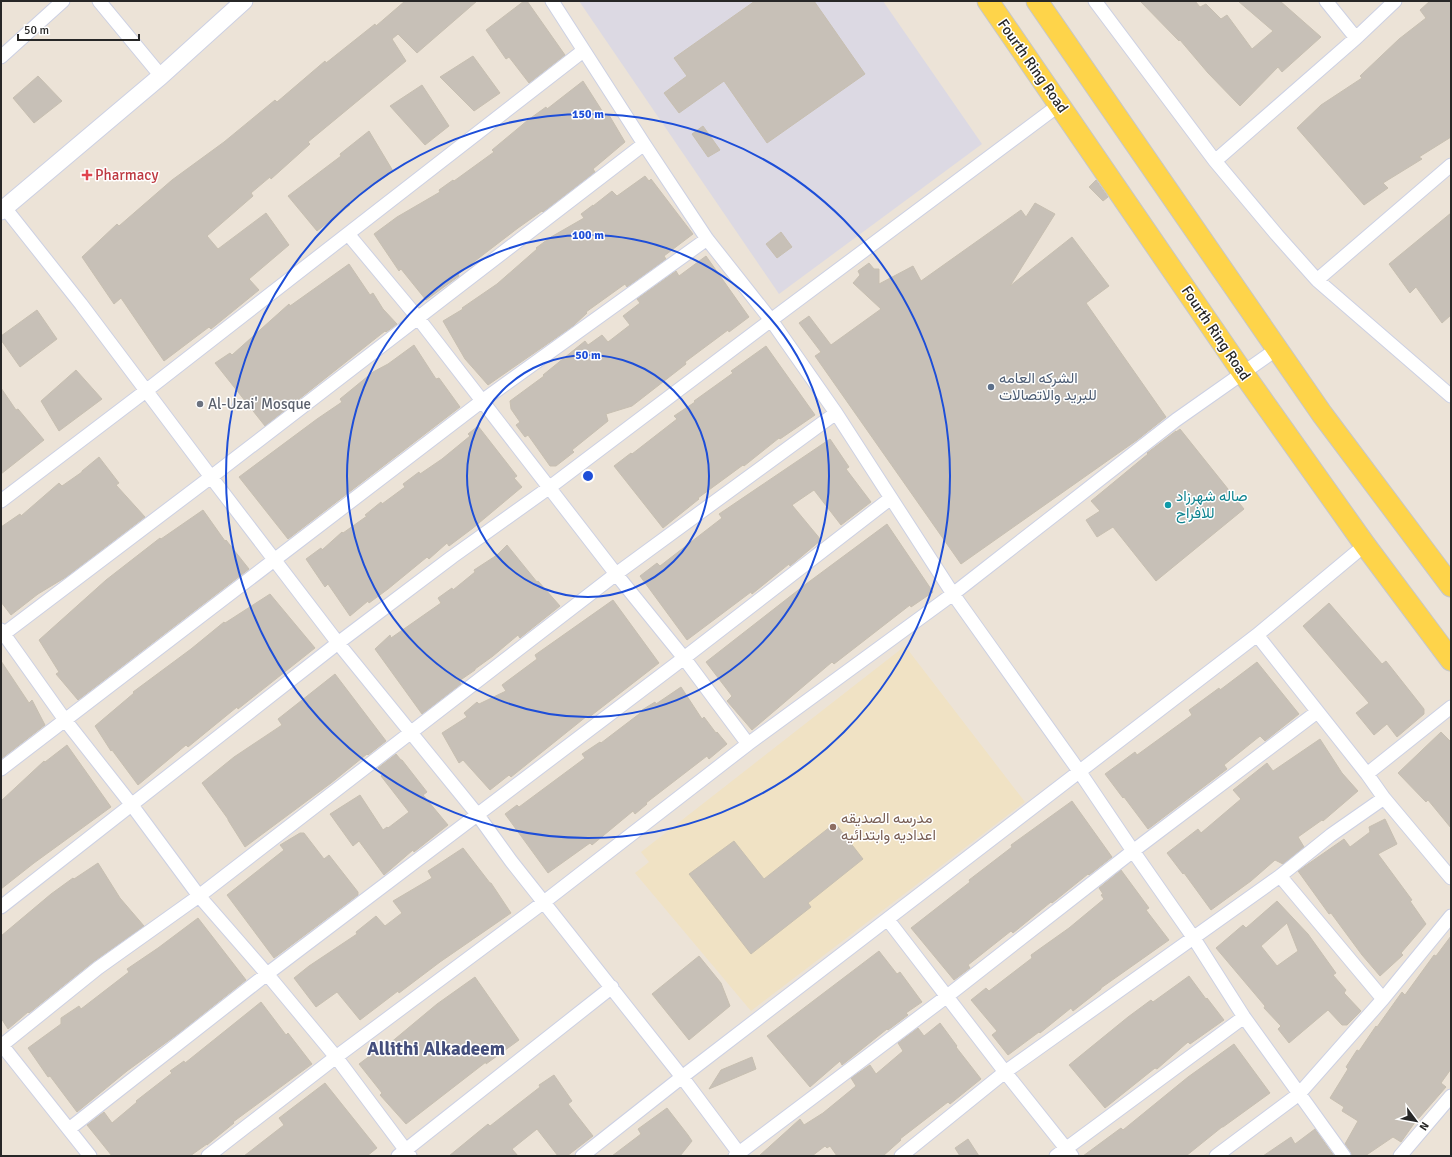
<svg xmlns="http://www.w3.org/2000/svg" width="1452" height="1157" font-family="Signika,Vazirmatn,sans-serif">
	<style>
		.industrial { fill: #dcd9e3 }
		.education { fill: #f0e2c4 }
		.building { fill: #c7c0b7; stroke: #c7bfb1; fill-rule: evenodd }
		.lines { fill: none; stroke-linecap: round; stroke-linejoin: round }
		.minor-casing { stroke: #ccd0e3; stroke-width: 15 }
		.tertiary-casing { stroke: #ccd0e3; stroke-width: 19 }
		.primary-casing { stroke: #c7c7c7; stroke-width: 23 }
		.minor { stroke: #fff; stroke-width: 13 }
		.tertiary { stroke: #fff; stroke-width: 17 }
		.primary { stroke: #fed44a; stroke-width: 21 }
		.ring { fill: none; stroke: #1d4ed8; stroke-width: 2 }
		.health-dot { fill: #e0444e; stroke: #fff; stroke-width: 1.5 }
		.service-dot { fill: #5c6f8a; stroke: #fff; stroke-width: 1.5 }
		.worship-dot { fill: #6b7280; stroke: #fff; stroke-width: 1.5 }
		.culture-dot { fill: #0f9aa8; stroke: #fff; stroke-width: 1.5 }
		.education-dot { fill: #8d6e63; stroke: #fff; stroke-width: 1.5 }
		.labels { text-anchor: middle; stroke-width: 3; stroke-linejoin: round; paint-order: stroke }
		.street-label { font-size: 15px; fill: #272727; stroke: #fff }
		.health-label { font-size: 15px; fill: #be3a42; stroke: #fff; text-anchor: start }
		.service-label { font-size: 15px; fill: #4e5e75; stroke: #fff; text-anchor: start }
		.worship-label { font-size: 15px; fill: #5b616d; stroke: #fff; text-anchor: start }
		.culture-label { font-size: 15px; fill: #0d838f; stroke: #fff; text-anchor: start }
		.education-label { font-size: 15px; fill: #785e54; stroke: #fff; text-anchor: start }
		.district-label { font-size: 19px; font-weight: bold; fill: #444e7c; stroke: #fff }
		.centre { fill: #1d4ed8; stroke: #fff; stroke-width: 2 }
		.ring-label { font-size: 12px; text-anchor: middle; font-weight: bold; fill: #1d4ed8; stroke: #fff; stroke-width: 3; stroke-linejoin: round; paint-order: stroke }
	</style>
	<rect width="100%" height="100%" fill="#ece3d7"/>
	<path class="industrial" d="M 579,1 L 883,1 L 982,144 L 779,294 Z"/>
	<path class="education" d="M 905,646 L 1025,802 L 751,1011 L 635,873 L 649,862 L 641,852 Z"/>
	<path class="building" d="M 405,1 L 477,1 L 417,53 L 398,34 L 392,39 L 406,61 L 308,142 L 310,144 L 271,179 L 270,177 L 251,193 L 253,196 L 207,236 L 218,249 L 266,213 L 289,245 L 249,279 L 259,290 L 211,329 L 209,327 L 164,361 L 121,298 L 114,304 L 82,257 L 117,224 L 119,226 L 172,180 L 224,142 L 275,100 L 277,102 L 325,61 L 326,63 L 375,24 L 376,26 Z
		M 524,1 L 527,1 L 565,55 L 529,83 L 509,57 L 506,59 L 486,30 Z
		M 755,1 L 814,1 L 865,74 L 767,143 L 724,81 L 679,113 L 664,93 L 687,76 L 674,58 Z
		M 1140,1 L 1195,1 L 1200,7 L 1206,4 L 1221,19 L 1227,15 L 1252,49 L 1273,31 L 1238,1 L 1280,1 L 1321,37 L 1282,72 L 1278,67 L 1240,106 L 1208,73 L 1180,40 L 1179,41 Z
		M 1430,1 L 1451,1 L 1451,137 L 1419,157 L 1422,159 L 1383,183 L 1388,188 L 1364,205 L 1297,128 L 1321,105 L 1362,78 L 1360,76 L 1399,39 L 1426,18 L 1420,10 Z
		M 473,56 L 500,93 L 474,111 L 440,77 Z
		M 38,76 L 62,101 L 34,123 L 13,98 Z
		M 583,81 L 606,117 L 609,115 L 625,142 L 593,169 L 595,172 L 543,212 L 542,211 L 518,228 L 458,274 L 459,276 L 426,300 L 401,269 L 399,271 L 374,234 L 397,217 L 440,192 L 439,190 L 453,180 L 454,181 L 494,152 L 492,150 L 528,120 L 546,107 L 547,109 Z
		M 422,85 L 449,126 L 425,145 L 390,106 Z
		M 703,126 L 720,150 L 708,157 L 692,134 Z
		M 369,131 L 393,171 L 348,203 L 350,205 L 317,231 L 288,196 L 341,156 L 340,154 Z
		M 645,176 L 649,181 L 651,179 L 693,234 L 664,256 L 666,259 L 627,287 L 625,284 L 586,312 L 587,313 L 573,326 L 488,385 L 465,359 L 443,321 L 463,309 L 462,308 L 497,284 L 537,249 L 536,248 L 551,237 L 584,218 L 581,214 L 593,205 L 593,206 L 612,191 L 617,196 Z
		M 1096,180 L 1108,197 L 1103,201 L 1089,187 Z
		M 1035,203 L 1055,214 L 1010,286 L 1072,237 L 1109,286 L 1086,303 L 1166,417 L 1137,440 L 961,564 L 815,356 L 821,352 L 799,323 L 809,316 L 831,345 L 881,309 L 853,283 L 860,275 L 858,271 L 869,263 L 874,269 L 879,269 L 879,284 L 913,266 L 921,281 L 1021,210 L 1026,217 Z
		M 1451,213 L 1451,315 L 1442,323 L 1416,287 L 1410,293 L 1389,264 Z
		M 781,232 L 792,247 L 777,258 L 766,244 Z
		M 706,256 L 749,317 L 729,332 L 728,330 L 685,362 L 686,364 L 632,406 L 606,414 L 608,421 L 572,450 L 574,452 L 556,466 L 550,466 L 528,435 L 525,437 L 516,425 L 520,422 L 511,409 L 510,401 L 544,376 L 543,375 L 585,341 L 588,345 L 602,335 L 608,342 L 630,325 L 623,316 L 640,303 L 637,299 L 676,271 L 679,276 Z
		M 349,264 L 370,295 L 373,293 L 383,309 L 397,324 L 386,332 L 385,331 L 265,426 L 215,363 L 230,353 L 232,355 L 289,304 L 290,306 Z
		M 37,310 L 57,339 L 20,367 L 1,340 L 1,336 Z
		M 414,345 L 436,379 L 439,378 L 460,407 L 288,539 L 239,477 L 317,419 L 342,402 L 340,399 L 373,372 L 388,364 Z
		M 766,346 L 815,415 L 780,439 L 779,438 L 744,466 L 743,465 L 698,498 L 699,499 L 663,528 L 614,466 L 631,453 L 632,454 L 677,419 L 674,416 L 695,402 L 694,401 L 733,373 L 731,371 Z
		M 76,370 L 102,399 L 59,431 L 41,401 Z
		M 1,388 L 16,410 L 18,409 L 44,440 L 1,474 Z
		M 478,426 L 517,476 L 514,478 L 522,487 L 473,528 L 449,546 L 447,543 L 429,559 L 427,557 L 388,589 L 369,603 L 368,601 L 350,616 L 328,584 L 325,587 L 306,559 L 321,548 L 322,550 L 342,532 L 343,533 L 367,516 L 365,515 L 381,502 L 382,504 L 405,487 L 403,484 L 419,472 L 420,474 L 442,459 L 470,436 L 468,434 Z
		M 1180,429 L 1244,509 L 1156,581 L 1113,527 L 1097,537 L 1086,520 L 1100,511 L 1091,501 L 1148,454 L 1147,453 L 1176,431 L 1176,432 Z
		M 830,439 L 849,467 L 846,469 L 871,502 L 841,525 L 814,490 L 792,505 L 821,540 L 790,566 L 789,564 L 752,594 L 751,592 L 687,640 L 640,576 L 657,563 L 660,566 L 722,518 L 719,514 Z
		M 99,457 L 119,483 L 116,485 L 145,517 L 66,577 L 38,594 L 11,615 L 1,602 L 1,527 L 20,514 L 21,516 L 59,483 L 62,486 L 82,472 L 82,471 Z
		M 203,510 L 225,541 L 226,540 L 249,569 L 78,700 L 56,674 L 59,672 L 39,640 L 106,580 L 160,538 L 161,539 Z
		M 887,524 L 933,592 L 911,607 L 910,605 L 834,664 L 832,662 L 752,730 L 727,701 L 732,696 L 706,662 L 806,584 Z
		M 507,545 L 537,582 L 538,581 L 560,606 L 521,637 L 520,638 L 518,635 L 493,656 L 475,669 L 475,670 L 459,681 L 461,684 L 422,714 L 375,649 L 390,635 L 391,638 L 441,603 L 438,598 L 452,588 L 453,590 L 475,572 L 474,570 L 497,555 Z
		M 270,594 L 315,648 L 238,709 L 237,707 L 188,747 L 186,745 L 138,785 L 112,750 L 111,751 L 95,726 L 134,693 L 133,692 L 191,649 L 224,622 L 225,623 Z
		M 613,600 L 659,663 L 588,718 L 587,716 L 511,777 L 509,775 L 490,790 L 463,760 L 459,763 L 442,733 L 467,717 L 464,713 L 477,702 L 479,704 L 506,691 L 502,685 L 537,659 L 535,655 Z
		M 1329,603 L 1382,664 L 1386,661 L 1424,709 L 1424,714 L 1397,737 L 1387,724 L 1374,735 L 1356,713 L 1369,703 L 1303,626 Z
		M 1,661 L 29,703 L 32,700 L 45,725 L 1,759 Z
		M 1257,662 L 1299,714 L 1265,741 L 1260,736 L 1224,765 L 1227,769 L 1148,829 L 1124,797 L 1123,798 L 1105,774 L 1135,752 L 1137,755 L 1192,715 L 1189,710 L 1219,688 L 1220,690 Z
		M 335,674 L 386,741 L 368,755 L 367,754 L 331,783 L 245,847 L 228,820 L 228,819 L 202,783 L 234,757 L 282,725 L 278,719 Z
		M 681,687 L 702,719 L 704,717 L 716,733 L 717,732 L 727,744 L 709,759 L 707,756 L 646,803 L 647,804 L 635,814 L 633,811 L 592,845 L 590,843 L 548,873 L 505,814 L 517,805 L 519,807 L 585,758 L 582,754 L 600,742 L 601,743 L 643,711 L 642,710 L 655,702 L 656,704 Z
		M 1441,732 L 1451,742 L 1451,828 L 1428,800 L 1426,802 L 1398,773 Z
		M 1320,739 L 1342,773 L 1358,791 L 1323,821 L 1322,820 L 1298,837 L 1304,847 L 1283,864 L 1275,860 L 1251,881 L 1211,910 L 1184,873 L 1183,874 L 1167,853 L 1198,829 L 1201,833 L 1241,799 L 1233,790 L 1267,763 L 1273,771 Z
		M 67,745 L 111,807 L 34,863 L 1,889 L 1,801 L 44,761 L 45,762 Z
		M 396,754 L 401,760 L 402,760 L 427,792 L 423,795 L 448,825 L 414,852 L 413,850 L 384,875 L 359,841 L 353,846 L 330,814 L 360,795 L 383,830 L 387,827 L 388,828 L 409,812 L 381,776 L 383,774 L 378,768 Z
		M 1072,801 L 1112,857 L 1089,875 L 1088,874 L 1052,903 L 1051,902 L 1013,933 L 1011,931 L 968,965 L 970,968 L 954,980 L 911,928 L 970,882 L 969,880 L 1012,847 L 1011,845 Z
		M 1385,819 L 1397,844 L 1378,854 L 1412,900 L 1410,901 L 1426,924 L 1401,953 L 1403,955 L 1380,976 L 1362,955 L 1331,913 L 1329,914 L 1298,871 L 1344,839 L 1350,847 L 1370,832 L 1369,827 Z
		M 835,823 L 863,859 L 808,903 L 811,907 L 751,954 L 689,874 L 734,841 L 764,879 Z
		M 300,833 L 304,833 L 324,859 L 329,855 L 358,892 L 358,895 L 274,958 L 227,895 L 284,850 L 280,845 Z
		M 463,848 L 490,883 L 491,883 L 511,913 L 440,962 L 399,993 L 398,991 L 360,1020 L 337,992 L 316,1007 L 294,978 L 309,966 L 357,934 L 356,932 L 376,916 L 385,926 L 402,913 L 393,901 L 432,878 L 428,871 Z
		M 98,863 L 120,898 L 144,926 L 93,962 L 29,1013 L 28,1012 L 8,1029 L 1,1018 L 1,936 L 51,894 L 73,878 L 74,879 Z
		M 1121,870 L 1149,908 L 1146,910 L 1169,940 L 1101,988 L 1101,989 L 1073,1011 L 1071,1008 L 1040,1033 L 1039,1032 L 1008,1055 L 992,1035 L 997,1031 L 971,1000 L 986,988 L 989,991 L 1032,958 L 1031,955 L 1069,928 L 1104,899 L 1101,895 L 1103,894 L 1099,888 Z
		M 1277,901 L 1308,934 L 1336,973 L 1333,975 L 1346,990 L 1344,993 L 1361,1011 L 1347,1025 L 1342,1025 L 1328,1010 L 1289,1043 L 1278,1029 L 1281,1026 L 1264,1008 L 1265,1006 L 1216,948 L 1243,925 L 1246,928 ZM 1287,923 L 1298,951 L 1277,966 L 1261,946 Z
		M 198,918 L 246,980 L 179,1033 L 127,1071 L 77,1112 L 50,1076 L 48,1077 L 28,1048 L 61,1024 L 61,1018 L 79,1006 L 81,1009 L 129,972 L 127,969 L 158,948 Z
		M 1451,936 L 1451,1069 L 1441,1083 L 1446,1087 L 1419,1118 L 1418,1118 L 1401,1142 L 1393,1137 L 1365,1156 L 1352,1156 L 1351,1152 L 1345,1144 L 1358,1121 L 1342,1111 L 1344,1107 L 1330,1098 L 1348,1069 L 1346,1067 L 1357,1050 L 1359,1051 L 1376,1026 L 1377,1027 L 1402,992 L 1405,995 L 1434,955 L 1436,956 Z
		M 879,951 L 897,974 L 900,972 L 922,1002 L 906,1013 L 908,1015 L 888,1030 L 887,1029 L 842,1065 L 840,1061 L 810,1087 L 767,1036 Z
		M 699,956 L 721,983 L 730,1006 L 689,1040 L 652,994 Z
		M 1189,976 L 1206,999 L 1207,998 L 1224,1020 L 1190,1044 L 1188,1042 L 1157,1069 L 1155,1068 L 1105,1108 L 1069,1065 L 1128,1017 L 1151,1000 L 1153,1002 Z
		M 475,977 L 519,1040 L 486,1064 L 486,1062 L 406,1124 L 380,1095 L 382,1093 L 359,1064 L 375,1052 L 377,1054 L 437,1004 Z
		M 261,1002 L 286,1035 L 288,1033 L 312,1064 L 233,1122 L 234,1123 L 207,1145 L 207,1144 L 190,1156 L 112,1156 L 87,1125 L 104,1112 L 112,1123 L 137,1102 L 136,1101 L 172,1073 L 170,1071 L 184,1061 L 185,1063 Z
		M 940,1023 L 957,1046 L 956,1047 L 981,1079 L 950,1104 L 948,1102 L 900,1139 L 901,1140 L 883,1156 L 837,1156 L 830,1146 L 827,1148 L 825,1146 L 812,1156 L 759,1156 L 800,1119 L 804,1125 L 823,1113 L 856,1086 L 851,1078 L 870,1065 L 876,1074 L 903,1051 L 898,1043 L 918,1028 L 924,1036 Z
		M 1234,1044 L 1270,1093 L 1223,1127 L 1222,1127 L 1186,1156 L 1083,1156 L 1121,1128 L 1123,1130 L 1188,1077 Z
		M 752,1057 L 756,1069 L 709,1089 L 721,1070 Z
		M 554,1075 L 572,1101 L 568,1104 L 593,1136 L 567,1156 L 558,1156 L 537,1129 L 512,1149 L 518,1156 L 449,1156 L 488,1124 L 490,1126 L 540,1087 L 539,1085 Z
		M 325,1083 L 377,1148 L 367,1156 L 244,1156 L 284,1125 L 279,1118 Z
		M 667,1108 L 688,1135 L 692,1141 L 680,1156 L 612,1156 L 641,1134 L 638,1129 Z
		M 1315,1129 L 1334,1156 L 1263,1156 L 1291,1137 L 1295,1144 Z
		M 968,1139 L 979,1156 L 960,1156 L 955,1148 Z"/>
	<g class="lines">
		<defs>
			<path id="minor" d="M 99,1 L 161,76
				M 552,1 L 644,144 L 707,239 L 771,320 L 836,413 L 953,594 L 1079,771 L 1133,851 L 1193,937 L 1244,1017 L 1344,1156
				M 1095,1 L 1215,161 L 1277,235 L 1317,280 L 1451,396
				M 1326,1 L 1356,38
				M 1,57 L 63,1
				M 1215,161 L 1356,38 L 1395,1
				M 5,208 L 81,304 L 211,477 L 338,643 L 477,814 L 511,861 L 682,1077 L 741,1156
				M 348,234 L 418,318 L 616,574 L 684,658 L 748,744
				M 1317,280 L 1451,165
				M 1,501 L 147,390 L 583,51
				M 1,630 L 65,720 L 131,804 L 199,896 L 267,974 L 336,1057 L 410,1156
				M 1257,635 L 1367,774
				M 1,636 L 211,477 L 644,144
				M 1,769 L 482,401 L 707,239
				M 1384,798 L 1451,878
				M 1280,876 L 1383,999
				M 1,907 L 338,643 L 452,557 L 550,487 L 771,320 L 1059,105
				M 888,920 L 1005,1072 L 1072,1156
				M 1,1044 L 90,1156
				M 1,1046 L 98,968 L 199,896 L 616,574 L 836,413
				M 69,1129 L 267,974 L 684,658 L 891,498
				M 208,1156 L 336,1057 L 544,902 L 748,744 L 953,594 L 1176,420 L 1277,349
				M 398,1156 L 612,987
				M 582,1156 L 682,1077 L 1257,635 L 1365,545
				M 735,1156 L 946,997 L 1133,851 L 1317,712
				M 901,1156 L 1005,1072 L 1280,876 L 1331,835 L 1384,798 L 1367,774 L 1451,707
				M 1056,1156 L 1244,1017
				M 1216,1156 L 1299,1094 L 1383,999 L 1451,916
				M 1400,1156 L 1451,1096"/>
			<path id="tertiary" d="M 1,211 L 161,76 L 244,1"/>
			<path id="primary" d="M 988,1 L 1243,373 L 1365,545 L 1451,660
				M 1037,1 L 1322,414 L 1451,586"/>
		</defs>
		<use href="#minor" class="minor-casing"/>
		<use href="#tertiary" class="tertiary-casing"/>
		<use href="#primary" class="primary-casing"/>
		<use href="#minor" class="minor"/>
		<use href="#tertiary" class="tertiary"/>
		<use href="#primary" class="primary"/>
	</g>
	<g class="ring">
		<circle cx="588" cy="476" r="121"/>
		<circle cx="588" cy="476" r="241"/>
		<circle cx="588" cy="476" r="362"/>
	</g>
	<path class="health-dot" d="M85 169h4v4h4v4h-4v4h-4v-4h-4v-4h4z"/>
	<circle class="service-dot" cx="991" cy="387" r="4"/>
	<circle class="worship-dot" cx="200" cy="404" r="4"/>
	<circle class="culture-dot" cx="1168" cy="505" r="4"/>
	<circle class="education-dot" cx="833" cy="827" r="4"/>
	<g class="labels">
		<g class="street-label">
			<text transform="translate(1033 66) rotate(55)" y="5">Fourth Ring Road</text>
			<text transform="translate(1216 333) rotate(56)" y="5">Fourth Ring Road</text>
		</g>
		<g class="health-label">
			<text x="95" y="180">Pharmacy</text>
		</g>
		<g class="service-label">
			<text x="999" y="383">الشركه العامه<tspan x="999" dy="17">للبريد والاتصالات</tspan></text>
		</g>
		<g class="worship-label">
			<text x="208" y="409">Al-Uzai' Mosque</text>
		</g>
		<g class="culture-label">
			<text x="1176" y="501">صاله شهرزاد<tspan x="1176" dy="17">للافراح</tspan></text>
		</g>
		<g class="education-label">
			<text x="841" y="823">مدرسه الصديقه<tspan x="841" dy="17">اعداديه وابتدائيه</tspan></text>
		</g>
		<g class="district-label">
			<text x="436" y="1055">Allithi Alkadeem</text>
		</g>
	</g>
	<circle cx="588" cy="476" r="6" class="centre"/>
	<g class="ring-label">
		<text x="588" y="118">150 m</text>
		<text x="588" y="239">100 m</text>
		<text x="588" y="359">50 m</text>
	</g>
	<rect width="1452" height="1157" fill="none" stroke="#272727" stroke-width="4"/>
	<g transform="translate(1416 1121) rotate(122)" stroke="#ffffff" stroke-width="3" paint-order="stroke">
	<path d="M0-3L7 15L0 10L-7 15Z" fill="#272727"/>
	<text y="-6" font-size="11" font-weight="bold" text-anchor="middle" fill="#272727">N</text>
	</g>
	<path d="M18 34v6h121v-6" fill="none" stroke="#272727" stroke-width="2"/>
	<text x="24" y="34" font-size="12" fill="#272727" stroke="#ffffff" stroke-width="3" paint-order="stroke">50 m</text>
</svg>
